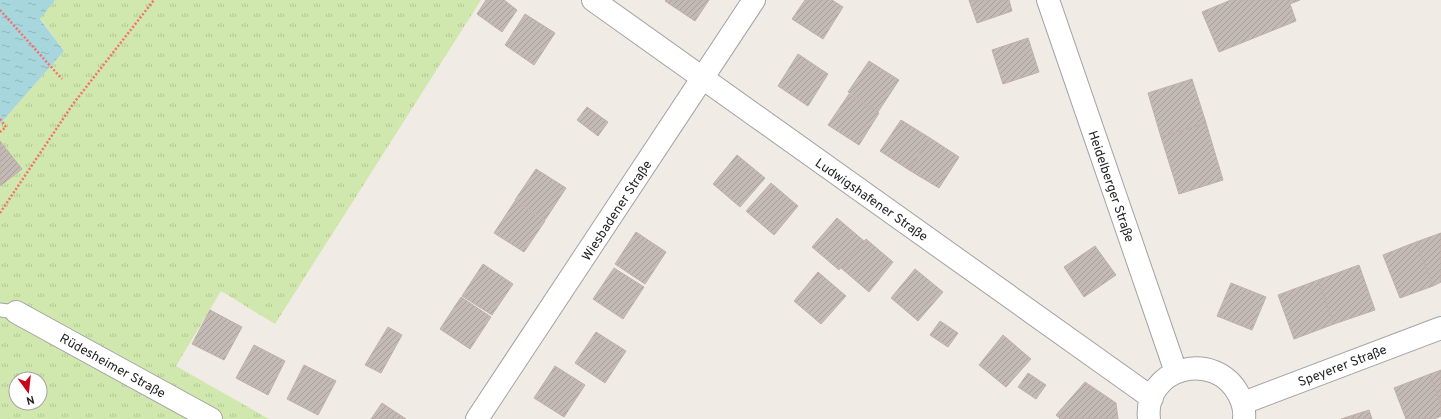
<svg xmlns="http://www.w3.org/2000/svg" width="1441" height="419" font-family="Overpass,sans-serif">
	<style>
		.grass { fill: url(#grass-tufts); fill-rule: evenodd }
		.water { fill: url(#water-ripples) }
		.building { fill: url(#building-hatch); stroke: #c1b0a8 }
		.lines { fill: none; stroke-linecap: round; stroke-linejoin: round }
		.service-casing { stroke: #a3a3a3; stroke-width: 15 }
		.minor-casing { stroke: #a3a3a3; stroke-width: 24 }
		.path { stroke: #f76f6f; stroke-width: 2.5; stroke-dasharray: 2 2; stroke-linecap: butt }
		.service { stroke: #fff; stroke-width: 13 }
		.minor { stroke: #fff; stroke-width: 22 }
		.labels { text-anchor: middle; stroke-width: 4; stroke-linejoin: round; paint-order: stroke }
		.street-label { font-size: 13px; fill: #1f1f1f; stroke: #fff }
	</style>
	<defs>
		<pattern id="grass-tufts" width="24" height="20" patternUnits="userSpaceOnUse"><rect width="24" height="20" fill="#d0e8ad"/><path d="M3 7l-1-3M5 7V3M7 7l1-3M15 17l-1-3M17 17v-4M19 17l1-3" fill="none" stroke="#b2c794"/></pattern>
		<pattern id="water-ripples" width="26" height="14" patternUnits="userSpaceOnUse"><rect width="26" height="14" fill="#a7d6dc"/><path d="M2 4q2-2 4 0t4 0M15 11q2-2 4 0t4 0" fill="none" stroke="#8fb7bc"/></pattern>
		<pattern id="building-hatch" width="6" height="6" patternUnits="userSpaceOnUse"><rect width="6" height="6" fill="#c4bab5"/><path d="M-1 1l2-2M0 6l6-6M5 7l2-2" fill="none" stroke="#a89f9b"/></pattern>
	</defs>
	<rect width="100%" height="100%" fill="#f0ebe5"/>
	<path class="grass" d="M 55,0 L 481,0 L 275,324 L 221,291 L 176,366 L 269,419 L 0,419 L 0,124 L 64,51 L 40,18 ZM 16,379 L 40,379 L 40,403 L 16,403 Z"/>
	<path class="water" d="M 0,0 L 55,0 L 40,19 L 64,51 L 0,124 Z"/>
	<path class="building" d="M 486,0 L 504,0 L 517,10 L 502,32 L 477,14 Z
		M 666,0 L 709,0 L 695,21 L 665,1 Z
		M 805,0 L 832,0 L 843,7 L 823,39 L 792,19 Z
		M 969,0 L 1009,0 L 1012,11 L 977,23 Z
		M 1231,0 L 1300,0 L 1290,4 L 1296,21 L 1219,52 L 1202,12 Z
		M 525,14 L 555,33 L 534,65 L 505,45 Z
		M 1028,38 L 1039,72 L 1003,84 L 992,50 Z
		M 798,54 L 828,74 L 808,106 L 778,86 Z
		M 869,61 L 899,80 L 878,112 L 848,92 Z
		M 1192,79 L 1206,123 L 1161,137 L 1148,93 Z
		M 849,94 L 879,113 L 859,145 L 828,125 Z
		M 587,107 L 608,122 L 598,136 L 577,120 Z
		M 901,120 L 930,138 L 909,170 L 880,151 Z
		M 1206,123 L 1223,180 L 1179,194 L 1161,137 Z
		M 930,138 L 959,157 L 939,188 L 909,170 Z
		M 0,141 L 22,169 L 0,186 Z
		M 737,155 L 765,178 L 740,207 L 713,184 Z
		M 536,169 L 566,188 L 545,220 L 515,200 Z
		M 771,183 L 798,206 L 774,235 L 746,211 Z
		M 515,201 L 545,221 L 524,252 L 494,233 Z
		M 837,218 L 864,241 L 839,270 L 812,247 Z
		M 636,232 L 666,252 L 645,284 L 615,264 Z
		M 1441,233 L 1441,282 L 1433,286 L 1416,242 Z
		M 866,239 L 893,262 L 869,292 L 841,268 Z
		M 1416,242 L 1433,286 L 1400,298 L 1383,255 Z
		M 1095,246 L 1116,275 L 1084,297 L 1064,267 Z
		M 483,264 L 513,284 L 492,315 L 462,296 Z
		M 1359,265 L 1375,310 L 1334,324 L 1318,280 Z
		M 614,268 L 644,287 L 623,319 L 593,299 Z
		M 915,269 L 943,292 L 918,321 L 891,298 Z
		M 818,272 L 846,296 L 821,324 L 794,301 Z
		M 1318,280 L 1334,324 L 1294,339 L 1278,295 Z
		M 1231,283 L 1266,297 L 1252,330 L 1217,316 Z
		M 461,297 L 491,317 L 470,349 L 440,329 Z
		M 210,310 L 242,327 L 224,360 L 192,344 Z
		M 940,321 L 958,333 L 948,347 L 930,335 Z
		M 388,327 L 402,335 L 381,373 L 365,365 Z
		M 596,332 L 626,351 L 605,383 L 575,363 Z
		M 1003,335 L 1031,359 L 1006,387 L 979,365 Z
		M 254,345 L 285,361 L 268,395 L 236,378 Z
		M 304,365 L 336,381 L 318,415 L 287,399 Z
		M 555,366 L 585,385 L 564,417 L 534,398 Z
		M 1441,370 L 1441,405 L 1430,374 Z
		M 1028,373 L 1046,385 L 1036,399 L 1018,387 Z
		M 1430,374 L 1441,405 L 1441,416 L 1434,419 L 1406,419 L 1394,388 Z
		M 1085,382 L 1116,403 L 1118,419 L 1060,419 L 1056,415 Z
		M 382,403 L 406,419 L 371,419 Z
		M 1369,410 L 1372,419 L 1341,419 Z"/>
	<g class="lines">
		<defs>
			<path id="service" d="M 0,310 L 16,312"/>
			<path id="minor" d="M 593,0 L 1152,398
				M 1048,0 L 1176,372
				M 16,312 L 211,419
				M 1243,403 L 1441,328
				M 477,419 L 754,0
				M 1149,419 C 1143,368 1215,348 1239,395 C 1243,403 1245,411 1244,419"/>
		</defs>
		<use href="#service" class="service-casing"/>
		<use href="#minor" class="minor-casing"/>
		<path class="path" d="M 0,10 L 62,79
			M 0,119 L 6,127 L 0,132
			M 0,213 L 73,104 L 154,0"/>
		<use href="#service" class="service"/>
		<use href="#minor" class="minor"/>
	</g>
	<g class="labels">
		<g class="street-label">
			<text transform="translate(1112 186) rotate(71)" y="5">Heidelberger Straße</text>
			<text transform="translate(872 199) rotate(35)" y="5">Ludwigshafener Straße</text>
			<text transform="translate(616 210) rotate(-57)" y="5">Wiesbadener Straße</text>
			<text transform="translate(113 365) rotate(29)" y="5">Rüdesheimer Straße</text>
			<text transform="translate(1342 365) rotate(-21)" y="5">Speyerer Straße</text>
		</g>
	</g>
	<g transform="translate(28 391) rotate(165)"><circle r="19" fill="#ffffff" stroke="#a5a5a5"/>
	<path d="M0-3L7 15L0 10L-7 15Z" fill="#c90419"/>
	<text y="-6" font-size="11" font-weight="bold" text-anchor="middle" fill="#1f1f1f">N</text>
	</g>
</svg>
